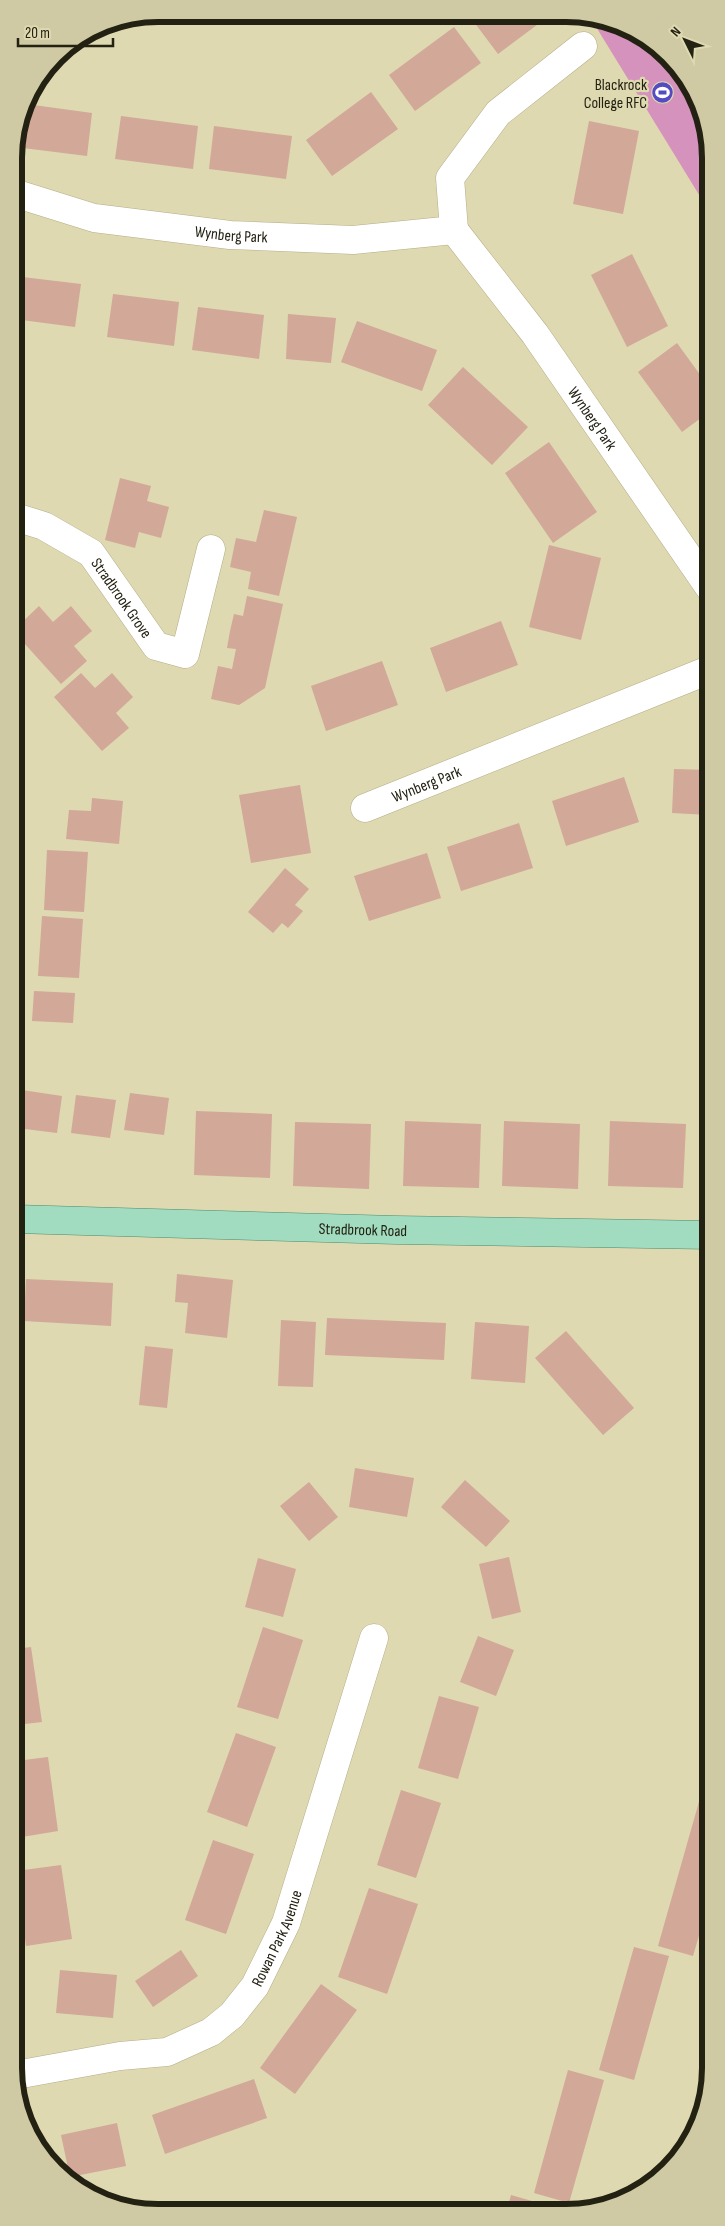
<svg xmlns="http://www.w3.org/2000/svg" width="725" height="2226" font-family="'Sofia Sans Condensed',sans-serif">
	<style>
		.green { fill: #d492bc }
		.building { fill: #d2a898 }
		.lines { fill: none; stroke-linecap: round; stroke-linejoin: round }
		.minor-casing { stroke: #b3ae87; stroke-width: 29 }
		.major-casing { stroke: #4d8c68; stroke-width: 29 }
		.minor { stroke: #fff; stroke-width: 28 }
		.major { stroke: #a1dcc1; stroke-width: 28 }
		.labels { text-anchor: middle; stroke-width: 4.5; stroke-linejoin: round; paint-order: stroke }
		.poi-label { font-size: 16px; fill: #232112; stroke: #ded9b0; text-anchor: end }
		.street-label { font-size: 16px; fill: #232112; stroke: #ded9b0 }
		.rim { fill: none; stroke: #232112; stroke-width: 6 }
	</style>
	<rect width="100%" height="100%" fill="#ded9b0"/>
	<path class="green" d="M 590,17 L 595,17 L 669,56 L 709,131 L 709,211 Z"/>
	<path class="building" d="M 474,16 L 549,16 L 498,54 L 471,18 Z
		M 454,27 L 481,63 L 415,111 L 389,75 Z
		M 371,92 L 398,129 L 332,176 L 306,140 Z
		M 26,104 L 92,113 L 87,156 L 15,147 Z
		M 121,116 L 198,126 L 193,169 L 115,159 Z
		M 589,121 L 639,131 L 623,214 L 573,204 Z
		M 214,126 L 292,136 L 286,179 L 209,169 Z
		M 632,254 L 668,326 L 627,347 L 591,275 Z
		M 14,276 L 81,284 L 75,327 L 14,319 Z
		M 113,294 L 179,302 L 174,346 L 107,337 Z
		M 198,307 L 264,315 L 259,359 L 192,350 Z
		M 288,314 L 336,318 L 331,363 L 286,359 Z
		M 357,321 L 437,350 L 422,391 L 341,362 Z
		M 677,343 L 709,387 L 709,412 L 682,432 L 638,372 Z
		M 463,367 L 528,427 L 492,465 L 428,405 Z
		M 549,442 L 597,512 L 553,543 L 505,473 Z
		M 120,478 L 151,486 L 147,501 L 169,507 L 161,538 L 139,532 L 135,548 L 105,540 Z
		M 264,510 L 297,517 L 279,596 L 248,589 L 251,572 L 230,567 L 236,538 L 256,542 Z
		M 549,545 L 601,558 L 581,640 L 529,627 Z
		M 247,596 L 283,604 L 265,688 L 239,705 L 211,699 L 218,666 L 232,669 L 236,649 L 227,648 L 230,631 L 234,614 L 243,616 Z
		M 39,606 L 53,622 L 71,606 L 92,631 L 74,646 L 87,661 L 61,684 L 15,633 L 15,629 Z
		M 501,621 L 518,665 L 446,692 L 430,648 Z
		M 382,661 L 398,705 L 326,731 L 311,686 Z
		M 81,673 L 95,688 L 112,673 L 133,697 L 116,713 L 129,728 L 102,751 L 54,697 Z
		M 674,769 L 709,770 L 709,815 L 672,813 Z
		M 624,777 L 639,822 L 566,846 L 552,801 Z
		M 300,785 L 311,853 L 251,863 L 239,795 Z
		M 92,798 L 123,801 L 119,844 L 66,839 L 69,810 L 91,811 Z
		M 519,823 L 533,868 L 461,891 L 447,847 Z
		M 47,850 L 88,852 L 84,912 L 44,910 Z
		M 427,853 L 441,898 L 369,921 L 354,876 Z
		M 285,868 L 309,889 L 295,905 L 303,911 L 288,928 L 282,923 L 273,933 L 248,912 Z
		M 42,916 L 83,919 L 79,978 L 38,976 Z
		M 34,991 L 75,993 L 73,1023 L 32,1021 Z
		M 22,1090 L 62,1096 L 57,1133 L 17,1128 Z
		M 130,1093 L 169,1098 L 164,1135 L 124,1130 Z
		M 76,1095 L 116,1100 L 110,1138 L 71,1133 Z
		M 196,1111 L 272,1114 L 270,1178 L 194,1175 Z
		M 405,1121 L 481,1124 L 479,1188 L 403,1186 Z
		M 504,1121 L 580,1124 L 578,1189 L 502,1186 Z
		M 610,1121 L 686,1124 L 683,1188 L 608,1186 Z
		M 295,1122 L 371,1124 L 369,1189 L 293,1186 Z
		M 177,1274 L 233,1280 L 227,1338 L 185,1333 L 188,1303 L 175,1302 Z
		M 26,1279 L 113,1283 L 111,1326 L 24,1321 Z
		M 327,1318 L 446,1323 L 444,1360 L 325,1355 Z
		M 281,1320 L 316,1322 L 313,1387 L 278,1386 Z
		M 475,1322 L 529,1326 L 525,1383 L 471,1379 Z
		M 566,1331 L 634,1408 L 603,1435 L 535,1358 Z
		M 145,1346 L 173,1349 L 167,1408 L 139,1405 Z
		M 355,1468 L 414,1478 L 407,1517 L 349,1507 Z
		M 465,1480 L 510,1521 L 486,1547 L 441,1507 Z
		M 309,1482 L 338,1517 L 309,1541 L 280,1506 Z
		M 509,1557 L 521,1612 L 492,1619 L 479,1564 Z
		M 258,1558 L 296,1569 L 283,1617 L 245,1607 Z
		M 263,1627 L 303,1640 L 278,1719 L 237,1707 Z
		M 478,1636 L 514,1650 L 496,1696 L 460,1682 Z
		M 31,1647 L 42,1722 L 16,1725 L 16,1649 Z
		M 439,1696 L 479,1707 L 458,1779 L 418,1768 Z
		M 236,1733 L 276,1747 L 247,1827 L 207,1812 Z
		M 48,1757 L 58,1831 L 16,1838 L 16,1761 Z
		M 710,1763 L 711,1895 L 693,1956 L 658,1946 Z
		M 401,1790 L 441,1803 L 416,1878 L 377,1865 Z
		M 213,1840 L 254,1854 L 226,1934 L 185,1920 Z
		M 61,1865 L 72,1939 L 26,1946 L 16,1871 Z
		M 369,1888 L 418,1904 L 387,1994 L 338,1977 Z
		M 634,1947 L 669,1956 L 634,2080 L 599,2070 Z
		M 181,1950 L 198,1976 L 153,2007 L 135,1981 Z
		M 60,1970 L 117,1975 L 113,2018 L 56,2013 Z
		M 321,1984 L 357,2010 L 295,2094 L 260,2068 Z
		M 568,2070 L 604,2080 L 569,2203 L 534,2193 Z
		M 254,2079 L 267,2118 L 165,2154 L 152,2115 Z
		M 117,2123 L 126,2166 L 70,2177 L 61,2135 Z
		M 511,2195 L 546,2205 L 545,2210 L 507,2210 Z"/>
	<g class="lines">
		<defs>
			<g id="minor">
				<path id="s1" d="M 14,193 L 94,218 L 230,235 L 353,240 L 454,230 L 450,178 L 498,113 L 583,46"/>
				<path id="s2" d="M 454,230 L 535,334 L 709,587"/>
				<path id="s3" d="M 15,517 L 44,526 L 91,553 L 156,646 L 185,654 L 211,549"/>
				<path id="s4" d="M 365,808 L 709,670"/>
				<path id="s5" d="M 16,2075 L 120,2056 L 167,2052 L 211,2032 L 232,2015 L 255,1986 L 286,1923 L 374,1638"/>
			</g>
			<g id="major">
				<path id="s6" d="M 15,1219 L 396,1230 L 710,1235"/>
			</g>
		</defs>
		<use href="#minor" class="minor-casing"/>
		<use href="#major" class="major-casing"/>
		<use href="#minor" class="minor"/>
		<use href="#major" class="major"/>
	</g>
	<defs>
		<symbol id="stadium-disc" viewBox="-11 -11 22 22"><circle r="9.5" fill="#544ac1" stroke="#ded9b0"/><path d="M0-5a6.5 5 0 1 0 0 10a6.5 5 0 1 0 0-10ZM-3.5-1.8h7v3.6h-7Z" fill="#fff"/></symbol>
	</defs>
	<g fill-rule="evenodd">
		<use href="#stadium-disc" x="650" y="80" width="25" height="25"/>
	</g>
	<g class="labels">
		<g class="poi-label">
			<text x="647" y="90">Blackrock<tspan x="647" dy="18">College RFC</tspan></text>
		</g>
		<g class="street-label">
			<text dy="6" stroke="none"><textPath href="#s1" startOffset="222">Wynberg Park</textPath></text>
			<text dy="6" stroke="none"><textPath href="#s2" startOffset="234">Wynberg Park</textPath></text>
			<text dy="6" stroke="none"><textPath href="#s3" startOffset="139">Stradbrook Grove</textPath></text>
			<text dy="6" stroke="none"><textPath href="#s4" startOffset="66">Wynberg Park</textPath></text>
			<text dy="6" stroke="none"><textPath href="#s6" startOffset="348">Stradbrook Road</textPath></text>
			<text dy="6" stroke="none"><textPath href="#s5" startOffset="318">Rowan Park Avenue</textPath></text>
		</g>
	</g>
	<path d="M0 0H725V2226H0ZM158 22H566A136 136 0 0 1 702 158V2068A136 136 0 0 1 566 2204H158A136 136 0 0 1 22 2068V158A136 136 0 0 1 158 22Z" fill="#cfcaa3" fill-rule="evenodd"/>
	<path class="rim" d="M158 22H566A136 136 0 0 1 702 158V2068A136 136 0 0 1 566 2204H158A136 136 0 0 1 22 2068V158A136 136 0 0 1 158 22Z"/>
	<g transform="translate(685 40) rotate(312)" stroke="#ded9b0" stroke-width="4" paint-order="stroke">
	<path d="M0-4L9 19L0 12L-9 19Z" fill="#232112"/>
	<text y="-8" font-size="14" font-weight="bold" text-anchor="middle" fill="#232112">N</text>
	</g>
	<path d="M18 38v8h95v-8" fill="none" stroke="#232112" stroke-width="2.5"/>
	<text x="25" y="38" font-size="15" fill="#232112" stroke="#ded9b0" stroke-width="4" paint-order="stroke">20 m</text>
</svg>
